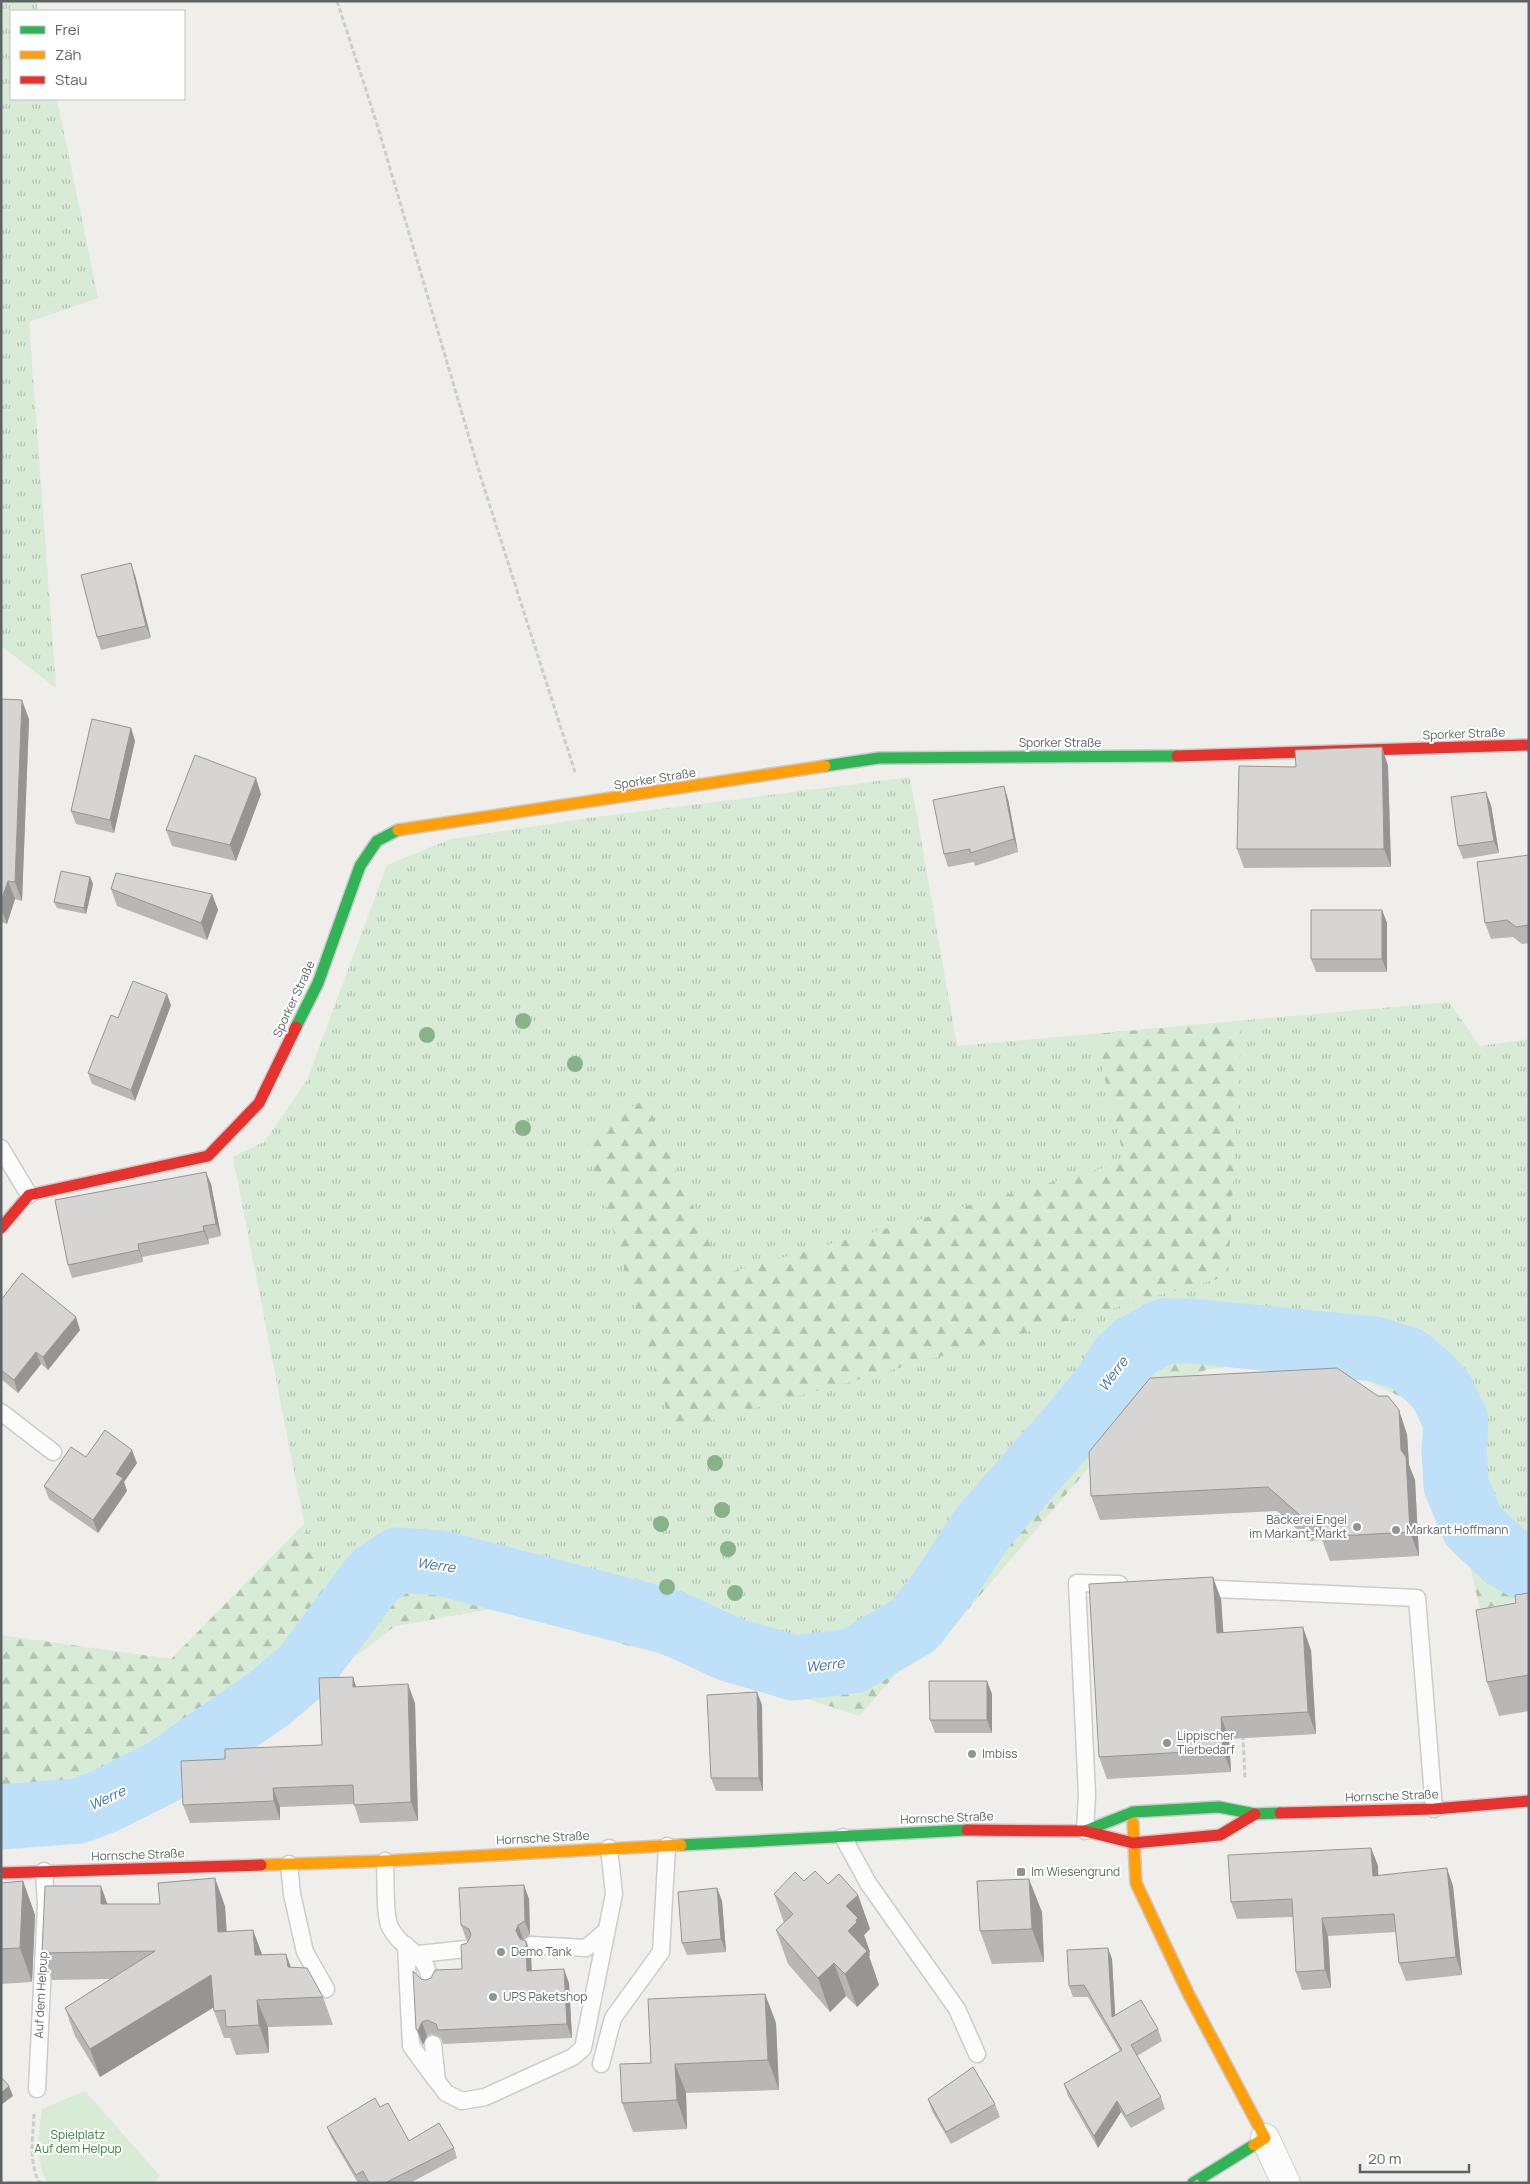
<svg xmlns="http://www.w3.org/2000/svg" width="1530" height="2184" font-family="Manrope,sans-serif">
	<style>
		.grass { fill: url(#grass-tufts) }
		.forest { fill: url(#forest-firs) }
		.park { fill: #d8ebd6 }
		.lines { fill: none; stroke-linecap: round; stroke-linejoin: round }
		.river { stroke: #bfe0f9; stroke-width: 65 }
		.lane-casing { stroke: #cbcccc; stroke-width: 19 }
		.street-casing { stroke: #cbcccc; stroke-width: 30 }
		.fast-casing { stroke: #cacacb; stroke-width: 14 }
		.slow-casing { stroke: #cacacb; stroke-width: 14 }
		.jam-casing { stroke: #cacacb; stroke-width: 14 }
		.path { stroke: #cacfcc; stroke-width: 3; stroke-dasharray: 5 2.5; stroke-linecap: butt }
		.lane { stroke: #fdfcfc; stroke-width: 16 }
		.street { stroke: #fdfcfc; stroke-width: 28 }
		.fast { stroke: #30b455; stroke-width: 11 }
		.slow { stroke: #ff9f0a; stroke-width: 11 }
		.jam { stroke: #e5322d; stroke-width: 11 }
		.tree { fill: #88b388 }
		.wall { fill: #b8b7b5 }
		.shaded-wall { fill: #969594 }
		.building { fill: #d6d5d3; stroke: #969594 }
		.poi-dot { fill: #919496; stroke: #fff; stroke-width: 2 }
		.labels { text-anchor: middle; stroke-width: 4; stroke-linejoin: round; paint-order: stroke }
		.street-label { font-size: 12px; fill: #5f6368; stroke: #fff }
		.poi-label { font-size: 12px; fill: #5f6368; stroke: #fff; text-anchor: start }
		.park-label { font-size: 12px; fill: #348238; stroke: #fff }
		.water-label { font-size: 14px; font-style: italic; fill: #4174aa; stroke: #fff }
	</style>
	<defs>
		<pattern id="grass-tufts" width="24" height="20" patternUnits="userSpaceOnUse" patternTransform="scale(1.25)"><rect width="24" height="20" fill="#d8ebd6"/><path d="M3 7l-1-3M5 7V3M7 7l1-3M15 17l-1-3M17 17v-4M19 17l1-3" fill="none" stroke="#b2c2b1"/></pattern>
		<pattern id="forest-firs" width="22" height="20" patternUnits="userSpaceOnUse" patternTransform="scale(1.25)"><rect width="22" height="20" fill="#d8ebd6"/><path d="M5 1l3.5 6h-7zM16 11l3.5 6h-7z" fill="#b2c2b1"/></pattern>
	</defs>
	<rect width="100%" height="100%" fill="#efeeea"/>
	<path class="grass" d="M 1,1 L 36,1 L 38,11 L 11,11 L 11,99 L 57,99 L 98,298 L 29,322 L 56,688 L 1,646 Z
		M 910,777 L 957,1046 L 1449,1002 L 1480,1046 L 1529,1039 L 1529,1545 L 1488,1497 L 1477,1414 L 1253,1319 L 1027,1474 L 946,1573 L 878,1626 L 849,1636 L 737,1634 L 692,1623 L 317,1590 L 233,1157 L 264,1142 L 307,1080 L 387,865 L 451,839 L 581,819 Z"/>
	<path class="forest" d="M 1242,1021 L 1228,1276 L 673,1431 L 585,1136 L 645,1099 L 723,1274 L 1125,1162 L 1094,1034 Z
		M 1253,1319 L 1416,1347 L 1458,1371 L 1477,1414 L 1488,1497 L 1529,1545 L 1529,1598 L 1480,1609 L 1455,1501 L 1414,1403 L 1318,1358 L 1208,1369 L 1152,1394 L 958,1621 L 898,1672 L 859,1716 L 734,1674 L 492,1609 L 395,1626 L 303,1697 L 114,1812 L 103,1827 L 1,1830 L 1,1635 L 171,1659 L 304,1524 L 328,1584 L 435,1553 L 737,1634 L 849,1636 L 878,1626 L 946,1573 L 1027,1474 L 1157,1346 Z"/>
	<path class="park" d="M 85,2091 L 160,2176 L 156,2180 L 157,2183 L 48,2183 C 34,2162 39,2133 42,2109 Z"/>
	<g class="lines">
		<path class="river" d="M 1,1817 L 79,1811 L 105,1801 L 163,1772 L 270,1698 L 304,1669 L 374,1576 L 398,1560 L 440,1563 L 671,1622 L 729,1649 L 794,1668 L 853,1661 L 914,1625 L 940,1592 L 983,1527 L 1072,1426 L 1107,1383 L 1119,1362 L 1136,1346 L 1165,1331 L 1192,1331 L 1375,1349 L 1407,1359 L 1431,1379 L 1442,1392 L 1456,1421 L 1454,1451 L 1456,1485 L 1473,1526 L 1505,1556 L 1529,1570"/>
		<defs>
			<path id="lane" d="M 1,1148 L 29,1195
				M 1,1412 L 53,1452
				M 1196,1588 L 1417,1598 L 1434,1809
				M 1085,1831 L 1087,1795 L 1077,1583 L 1119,1584
				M 843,1837 L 868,1883 L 957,2009 L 977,2054
				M 385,1861 C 386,1875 384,1916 390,1927 C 402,1952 429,1951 430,1984
				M 289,1864 L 292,1894 L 305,1952 L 326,1989
				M 406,1945 L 411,2046 L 436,2080
				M 531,1945 L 586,1948 L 607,1930
				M 419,1954 L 466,1949
				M 433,2044 L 437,2081 L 446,2093 L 462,2101 L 485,2097 L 573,2057 L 583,2048 L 614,1894 L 609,1848
				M 601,2064 L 613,2018 L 661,1952 L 667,1846
				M 37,2089 L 46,1904 L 44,1871"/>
			<path id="street" d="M 1265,2138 L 1286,2183"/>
			<path id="fast" d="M 825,766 L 879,758 L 1177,756
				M 296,1027 L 318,983 L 360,866 L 377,841 L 398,830
				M 1085,1831 L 1133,1812 L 1219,1807 L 1255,1814 L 1280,1813
				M 681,1845 L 967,1830
				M 1193,2183 L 1254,2145"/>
			<path id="slow" d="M 398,830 L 825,766
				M 1133,1823 L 1136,1883 L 1189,1995 L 1265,2138 L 1254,2145
				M 261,1865 L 385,1861 L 681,1845"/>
			<path id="jam" d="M 1177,756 L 1529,745
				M 1,1228 L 29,1195 L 208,1156 L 259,1103 L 296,1027
				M 1280,1813 L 1434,1809 L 1529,1801
				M 967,1830 L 1085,1831 L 1133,1843 L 1220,1835 L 1255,1814
				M 1,1873 L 261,1865"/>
		</defs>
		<use href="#lane" class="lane-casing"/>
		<use href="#street" class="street-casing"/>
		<use href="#fast" class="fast-casing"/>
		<use href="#slow" class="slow-casing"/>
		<use href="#jam" class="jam-casing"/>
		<path class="path" d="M 337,1 L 377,124 L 481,478 L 575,772
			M 1243,1735 L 1245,1779
			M 34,2114 C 33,2136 28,2164 40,2183"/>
		<use href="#lane" class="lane"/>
		<use href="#street" class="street"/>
		<use href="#fast" class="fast"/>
		<use href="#slow" class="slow"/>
		<use href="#jam" class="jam"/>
	</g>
	<g class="tree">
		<circle cx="523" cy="1021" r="8"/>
		<circle cx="427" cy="1035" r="8"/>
		<circle cx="575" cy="1064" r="8"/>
		<circle cx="523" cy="1128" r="8"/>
		<circle cx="715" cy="1463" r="8"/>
		<circle cx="722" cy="1510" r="8"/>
		<circle cx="661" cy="1524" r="8"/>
		<circle cx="728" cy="1549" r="8"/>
		<circle cx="667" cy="1587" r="8"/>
		<circle cx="735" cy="1593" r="8"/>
	</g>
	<path class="wall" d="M 135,575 L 151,638 L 101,650 L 97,637 Z
		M 1,699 L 29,719 L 22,901 L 15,899 L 7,924 L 1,922 Z
		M 131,728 L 135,741 L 114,833 L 76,824 L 71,811 Z
		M 1382,747 L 1388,766 L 1391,867 L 1244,868 L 1237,849 L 1296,767 Z
		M 261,794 L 236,861 L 172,846 L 166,830 Z
		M 1008,799 L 1018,852 L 975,866 L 974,862 L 948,867 L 944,854 Z
		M 1491,805 L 1499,853 L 1463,859 L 1458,846 Z
		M 1529,855 L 1529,943 L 1522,944 L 1513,937 L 1491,939 L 1485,923 Z
		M 90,877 L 93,884 L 86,914 L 57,908 L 54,902 Z
		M 111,889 L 212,894 L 218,910 L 207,940 L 117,906 Z
		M 1382,910 L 1387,923 L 1387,972 L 1316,972 L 1311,959 Z
		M 171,1005 L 135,1101 L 92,1084 L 88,1073 Z
		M 211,1184 L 221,1236 L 208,1239 L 209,1244 L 142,1257 L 143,1262 L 72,1278 L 68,1265 Z
		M 1,1300 L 80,1330 L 48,1370 L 41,1364 L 18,1393 L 1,1379 Z
		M 1407,1434 L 1409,1465 L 1415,1480 L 1419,1556 L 1330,1561 L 1322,1540 L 1310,1541 L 1277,1511 L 1100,1520 L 1091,1496 Z
		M 86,1457 L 137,1463 L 124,1482 L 127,1491 L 98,1533 L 49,1499 L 44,1486 Z
		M 1529,1593 L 1529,1711 L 1499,1716 L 1487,1682 L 1516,1603 Z
		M 1221,1599 L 1223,1633 L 1311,1650 L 1316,1734 L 1229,1739 L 1231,1772 L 1107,1779 L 1099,1757 Z
		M 353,1677 L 356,1687 L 415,1703 L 418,1821 L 360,1823 L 354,1804 L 280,1807 L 280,1820 L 190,1823 L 183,1805 L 225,1759 L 322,1745 Z
		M 992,1694 L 992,1733 L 935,1733 L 930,1720 Z
		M 762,1705 L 763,1791 L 716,1791 L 711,1778 Z
		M 1371,1848 L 1378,1866 L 1378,1876 L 1453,1886 L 1462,1975 L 1406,1981 L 1399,1963 L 1396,1932 L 1328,1936 L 1331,1988 L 1302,1990 L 1296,1972 L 1293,1917 L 1237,1919 L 1231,1902 Z
		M 23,1881 L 35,1915 L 32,1982 L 1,1984 L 1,1883 Z
		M 804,1881 L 828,1884 L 858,1895 L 870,1929 L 864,1935 L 870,1952 L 869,1953 L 870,1955 L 869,1956 L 879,1985 L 857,2007 L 846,1996 L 830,2012 L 788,1964 L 776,1930 L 784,1923 L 774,1894 Z
		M 717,1888 L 722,1901 L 726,1952 L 687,1955 L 682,1943 Z
		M 529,1899 L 530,1935 L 523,1940 L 526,1941 L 531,1955 L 532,1971 L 569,1983 L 572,2038 L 443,2044 L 441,2038 L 432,2034 L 427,2036 L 423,2045 L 421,2042 L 416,2029 L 421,1979 L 426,1980 L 462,1969 L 468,1940 L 466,1939 L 461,1925 Z
		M 107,1904 L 225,1906 L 227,1932 L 253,1930 L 262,1955 L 291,1967 L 323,1997 L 333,2025 L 268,2027 L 269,2053 L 236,2055 L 230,2038 L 224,2038 L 214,2011 L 213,2007 L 100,2077 L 75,2036 L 65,2008 L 110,1979 L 52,1980 L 42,1953 Z
		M 1042,1912 L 1044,1962 L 992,1964 L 980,1931 Z
		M 1112,1959 L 1115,2015 L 1158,2029 L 1162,2041 L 1137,2056 L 1161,2097 L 1165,2109 L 1131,2128 L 1121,2112 L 1098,2148 L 1068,2096 L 1064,2084 L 1120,2051 L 1088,1997 L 1073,1997 L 1069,1986 Z
		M 765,1994 L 776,2023 L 779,2090 L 686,2093 L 687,2129 L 633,2132 L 622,2103 L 651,2063 Z
		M 928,2099 L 995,2104 L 1000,2117 L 951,2144 L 932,2111 Z
		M 380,2107 L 409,2141 L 454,2148 L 457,2158 L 410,2183 L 367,2183 L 366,2181 L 364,2183 L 358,2183 L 331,2137 L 327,2127 Z"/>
	<path class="shaded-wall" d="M 131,563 L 135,575 L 151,638 L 146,626 Z
		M 22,700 L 29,719 L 22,901 L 15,882 Z
		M 131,728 L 135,741 L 114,833 L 110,820 Z
		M 1382,747 L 1388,766 L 1391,867 L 1384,849 Z
		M 256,778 L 261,794 L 236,861 L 230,845 Z
		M 1004,786 L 1008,799 L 1018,852 L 1014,839 Z
		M 1486,792 L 1491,805 L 1499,853 L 1494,841 Z
		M 90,877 L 93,884 L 86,914 L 84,908 Z
		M 8,881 L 15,899 L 7,924 L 1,908 L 1,901 Z
		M 212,894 L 218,910 L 207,940 L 201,923 Z
		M 1382,910 L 1387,923 L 1387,972 L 1382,959 Z
		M 167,994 L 171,1005 L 135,1101 L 131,1090 Z
		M 206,1172 L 211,1184 L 221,1236 L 216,1224 Z
		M 203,1226 L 208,1239 L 209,1244 L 204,1231 Z
		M 138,1244 L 142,1257 L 143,1262 L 139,1250 Z
		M 76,1317 L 80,1330 L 48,1370 L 43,1357 Z
		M 36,1352 L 41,1364 L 18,1393 L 14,1380 Z
		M 1399,1410 L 1407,1434 L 1409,1465 L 1415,1480 L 1419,1556 L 1410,1532 L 1401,1450 Z
		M 132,1450 L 137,1463 L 124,1482 L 127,1491 L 98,1533 L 93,1520 L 116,1474 Z
		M 1213,1577 L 1221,1599 L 1225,1655 L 1217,1633 Z
		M 1303,1627 L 1311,1650 L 1316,1734 L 1308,1712 Z
		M 353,1677 L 359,1696 L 353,1687 Z
		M 987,1681 L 992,1694 L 992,1733 L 987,1720 Z
		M 408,1684 L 415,1703 L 418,1821 L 411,1802 Z
		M 757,1692 L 762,1705 L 763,1791 L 759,1778 Z
		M 1221,1717 L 1229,1739 L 1231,1772 L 1223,1750 Z
		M 273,1788 L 280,1807 L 280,1820 L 274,1801 Z
		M 1371,1848 L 1378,1866 L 1379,1894 L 1373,1876 Z
		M 1447,1868 L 1453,1886 L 1462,1975 L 1456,1957 Z
		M 215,1878 L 225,1906 L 228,1960 L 218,1932 Z
		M 1029,1879 L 1042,1912 L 1044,1962 L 1032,1929 Z
		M 23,1881 L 35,1915 L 32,1982 L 20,1948 Z
		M 524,1885 L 529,1899 L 530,1935 L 525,1921 Z
		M 101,1886 L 111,1914 L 101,1904 Z
		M 717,1888 L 722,1901 L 726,1952 L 721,1939 Z
		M 858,1895 L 870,1929 L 864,1935 L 870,1952 L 869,1953 L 870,1955 L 869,1956 L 879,1985 L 857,2007 L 845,1974 L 848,1931 L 846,1906 Z
		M 1322,1918 L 1328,1936 L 1331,1988 L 1325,1970 Z
		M 518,1925 L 523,1939 L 521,1945 L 516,1931 Z
		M 253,1930 L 263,1957 L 255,1955 Z
		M 526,1941 L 531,1955 L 532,1985 L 527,1971 Z
		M 1108,1948 L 1112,1959 L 1116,2029 L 1112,2017 Z
		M 286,1954 L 296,1981 L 288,1967 Z
		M 834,1963 L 846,1996 L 830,2012 L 818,1978 Z
		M 564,1969 L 569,1983 L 572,2038 L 567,2024 Z
		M 211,1975 L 221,2003 L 100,2077 L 90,2049 Z
		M 765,1994 L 776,2023 L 779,2090 L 768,2060 Z
		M 257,2000 L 268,2027 L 269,2053 L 259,2025 Z
		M 422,2022 L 427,2036 L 423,2045 L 418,2031 Z
		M 675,2064 L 686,2093 L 687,2129 L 677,2100 Z
		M 9,2086 L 13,2096 L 1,2105 L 1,2093 Z
		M 1117,2101 L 1121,2112 L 1098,2148 L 1094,2136 Z"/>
	<path class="building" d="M 131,563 L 146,626 L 97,637 L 81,575 Z
		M 1,699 L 22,700 L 15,882 L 8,881 L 1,901 Z
		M 92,719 L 131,728 L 110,820 L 71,811 Z
		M 1382,747 L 1384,849 L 1237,849 L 1239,766 L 1296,767 L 1295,750 Z
		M 195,755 L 256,778 L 230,845 L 166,830 Z
		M 1004,786 L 1014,839 L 970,853 L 970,849 L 944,854 L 933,800 Z
		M 1486,792 L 1494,841 L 1458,846 L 1451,797 Z
		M 1529,855 L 1529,925 L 1516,927 L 1507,920 L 1485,923 L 1477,862 Z
		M 61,871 L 90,877 L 84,908 L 54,902 Z
		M 116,873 L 212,894 L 201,923 L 111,889 Z
		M 1311,910 L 1382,910 L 1382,959 L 1311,959 Z
		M 133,981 L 167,994 L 131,1090 L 88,1073 L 111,1015 L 118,1018 Z
		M 206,1172 L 216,1224 L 203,1226 L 204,1231 L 138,1244 L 139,1250 L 68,1265 L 55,1200 Z
		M 22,1273 L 76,1317 L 43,1357 L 36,1352 L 14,1380 L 1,1370 L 1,1300 Z
		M 1337,1368 L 1378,1396 L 1388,1396 L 1399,1410 L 1401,1450 L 1406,1457 L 1410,1532 L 1321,1537 L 1320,1516 L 1302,1517 L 1268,1487 L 1091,1496 L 1089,1452 L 1150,1378 Z
		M 105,1430 L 132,1450 L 116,1474 L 123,1478 L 93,1520 L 44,1486 L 71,1447 L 86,1457 Z
		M 1213,1577 L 1217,1633 L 1303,1627 L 1308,1712 L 1221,1717 L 1223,1750 L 1099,1757 L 1089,1584 Z
		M 1529,1593 L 1529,1675 L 1487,1682 L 1476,1610 L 1516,1603 L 1515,1595 Z
		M 353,1677 L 353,1687 L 408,1684 L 411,1802 L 354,1805 L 353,1785 L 273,1788 L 274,1801 L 183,1805 L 181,1761 L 225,1759 L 225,1749 L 322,1745 L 319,1678 Z
		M 929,1681 L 987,1681 L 987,1720 L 930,1720 Z
		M 757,1692 L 759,1778 L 711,1778 L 707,1695 Z
		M 1371,1848 L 1373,1876 L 1447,1868 L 1456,1957 L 1399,1963 L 1394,1914 L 1322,1918 L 1325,1970 L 1296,1972 L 1292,1899 L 1231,1902 L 1228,1855 Z
		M 815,1871 L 828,1884 L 839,1874 L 858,1895 L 846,1906 L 858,1918 L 856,1920 L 857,1922 L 848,1931 L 867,1951 L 845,1974 L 834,1963 L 818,1978 L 776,1930 L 793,1914 L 774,1894 L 795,1872 L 804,1881 Z
		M 215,1878 L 218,1932 L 253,1930 L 255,1955 L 286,1954 L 288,1967 L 307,1968 L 323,1997 L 257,2000 L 259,2025 L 226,2027 L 225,2010 L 214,2011 L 211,1975 L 90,2049 L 65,2008 L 155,1951 L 42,1953 L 45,1886 L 101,1886 L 101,1904 L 160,1904 L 158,1883 Z
		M 1029,1879 L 1032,1929 L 980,1931 L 977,1881 Z
		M 23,1881 L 20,1948 L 1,1949 L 1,1883 Z
		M 524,1885 L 525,1921 L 518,1925 L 516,1931 L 520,1939 L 526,1941 L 527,1971 L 564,1969 L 567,2024 L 438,2030 L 436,2024 L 427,2020 L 422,2022 L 418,2031 L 416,2029 L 413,1971 L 421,1979 L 426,1980 L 431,1978 L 435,1970 L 462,1969 L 461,1945 L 467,1943 L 471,1935 L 469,1929 L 461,1925 L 459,1888 Z
		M 717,1888 L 721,1939 L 682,1943 L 678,1892 Z
		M 1108,1948 L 1112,2017 L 1141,2000 L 1158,2029 L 1131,2045 L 1161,2097 L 1126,2116 L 1117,2101 L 1094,2136 L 1064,2084 L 1122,2050 L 1084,1985 L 1069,1986 L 1067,1950 Z
		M 765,1994 L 768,2060 L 675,2064 L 677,2100 L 622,2103 L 620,2064 L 651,2063 L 648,1999 Z
		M 973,2067 L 995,2104 L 946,2132 L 928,2099 Z
		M 1,2077 L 9,2086 L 1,2093 Z
		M 375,2098 L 380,2107 L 388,2103 L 409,2141 L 439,2123 L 454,2148 L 385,2183 L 369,2183 L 363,2171 L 356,2175 L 327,2127 Z
		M 1198,2179 L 1200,2183 L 1191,2183 Z"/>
	<g class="poi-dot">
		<circle cx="1357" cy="1527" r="5"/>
		<circle cx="1396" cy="1530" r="5"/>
		<circle cx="1167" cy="1743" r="5"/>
		<circle cx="972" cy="1754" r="5"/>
		<rect x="1016" y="1867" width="10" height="10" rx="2.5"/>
		<circle cx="501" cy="1952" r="5"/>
		<circle cx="493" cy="1997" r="5"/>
	</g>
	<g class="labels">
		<g class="street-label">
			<text transform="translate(1464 734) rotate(-2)" y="4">Sporker Straße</text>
			<text x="1060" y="747">Sporker Straße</text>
			<text transform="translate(655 779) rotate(-9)" y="4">Sporker Straße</text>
			<text transform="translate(294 999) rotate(-65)" y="4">Sporker Straße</text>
			<text transform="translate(1392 1796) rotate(-2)" y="4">Hornsche Straße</text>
			<text transform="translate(947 1818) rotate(-2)" y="4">Hornsche Straße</text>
			<text transform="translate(543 1838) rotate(-3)" y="4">Hornsche Straße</text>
			<text transform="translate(138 1855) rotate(-2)" y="4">Hornsche Straße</text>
			<text transform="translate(41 1995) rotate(-87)" y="4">Auf dem Helpup</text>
		</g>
		<g class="poi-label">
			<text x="1347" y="1524" text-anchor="end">Bäckerei Engel<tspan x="1347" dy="14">im Markant-Markt</tspan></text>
			<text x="1406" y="1534">Markant Hoffmann</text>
			<text x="1177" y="1740">Lippischer<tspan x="1177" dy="14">Tierbedarf</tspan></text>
			<text x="982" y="1758">Imbiss</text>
			<text x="1031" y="1876">Im Wiesengrund</text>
			<text x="511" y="1956">Demo Tank</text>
			<text x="503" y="2001">UPS Paketshop</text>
		</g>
		<g class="park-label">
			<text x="78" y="2139">Spielplatz<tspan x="78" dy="14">Auf dem Helpup</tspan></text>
		</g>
		<g class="water-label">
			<text transform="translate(1113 1374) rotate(-53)" y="5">Werre</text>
			<text transform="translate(436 1565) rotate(8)" y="5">Werre</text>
			<text transform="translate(825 1665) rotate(-7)" y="5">Werre</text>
			<text transform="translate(107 1798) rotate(-25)" y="5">Werre</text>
		</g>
	</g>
	<rect width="1530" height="2184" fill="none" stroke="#5f6368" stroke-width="5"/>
	<rect x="10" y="10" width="175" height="90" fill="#ffffff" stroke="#bfc1c3"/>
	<rect x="20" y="26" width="25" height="8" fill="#30b455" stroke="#bfc1c3"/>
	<text x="55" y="35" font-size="15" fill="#5f6368">Frei</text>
	<rect x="20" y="51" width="25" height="8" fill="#ff9f0a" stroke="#bfc1c3"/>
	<text x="55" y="60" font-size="15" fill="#5f6368">Zäh</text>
	<rect x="20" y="76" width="25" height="8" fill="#e5322d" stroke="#bfc1c3"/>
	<text x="55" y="85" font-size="15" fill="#5f6368">Stau</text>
	<path d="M1360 2164v8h109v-8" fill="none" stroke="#5f6368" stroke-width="2.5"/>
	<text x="1368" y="2164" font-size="15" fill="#5f6368" stroke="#ffffff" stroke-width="4" paint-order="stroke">20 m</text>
</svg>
